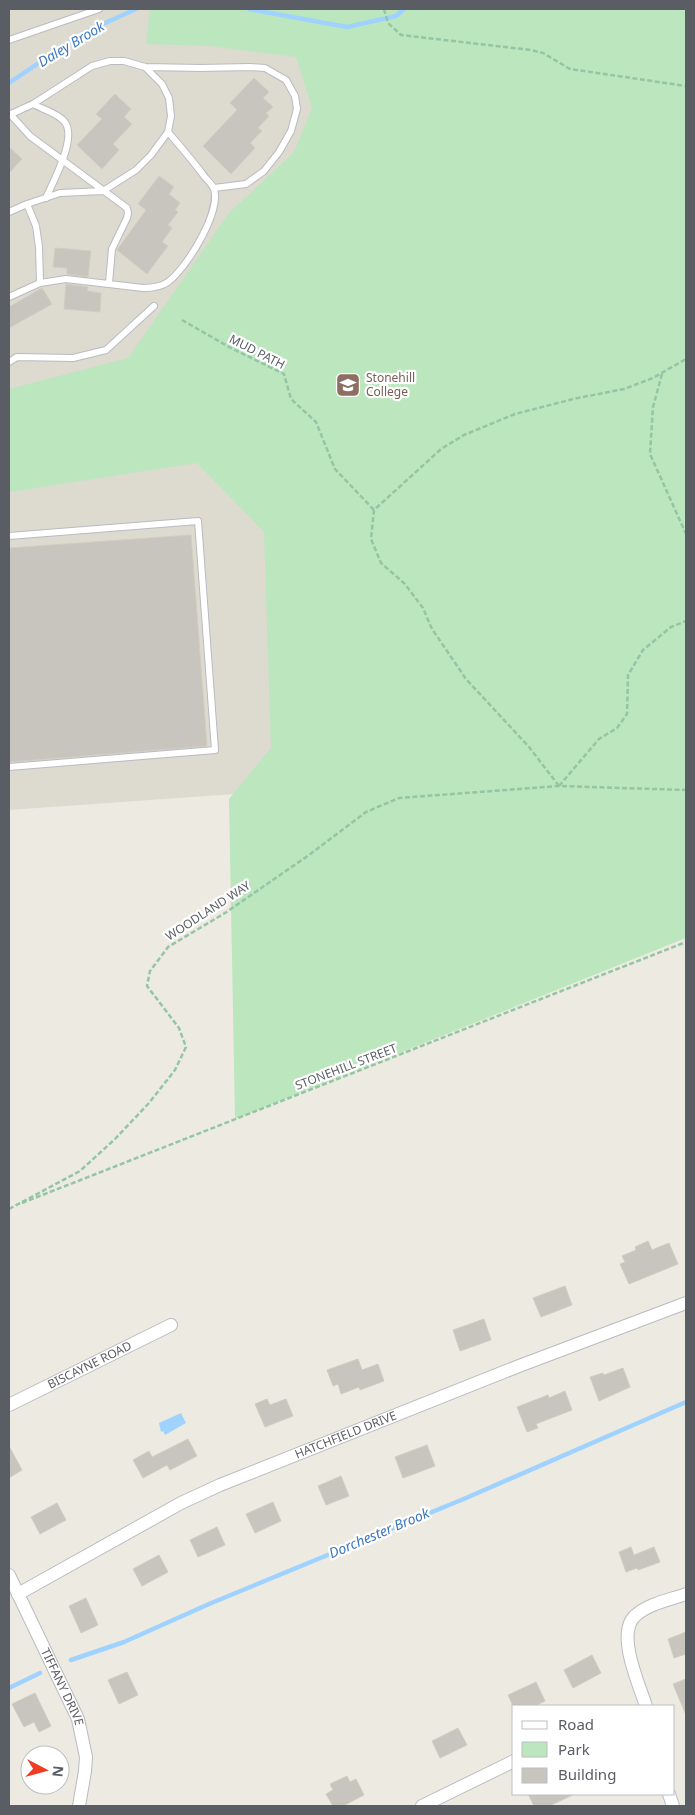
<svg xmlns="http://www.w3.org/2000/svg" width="695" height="1815" font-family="'Noto Sans',sans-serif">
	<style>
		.education { fill: #dddad0 }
		.green { fill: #bce6be }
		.water { fill: #a0d2ff }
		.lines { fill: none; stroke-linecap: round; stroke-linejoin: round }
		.stream { stroke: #a0d2ff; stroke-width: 4.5 }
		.building { fill: #c8c5be; stroke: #d2cdbf }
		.lane-casing { stroke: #b9bbc1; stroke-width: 8 }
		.street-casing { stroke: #b9bbc1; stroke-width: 14 }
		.path { stroke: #94c5a4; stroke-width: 2.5; stroke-dasharray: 5 2.5; stroke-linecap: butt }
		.lane { stroke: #fff; stroke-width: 6 }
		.street { stroke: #fff; stroke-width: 12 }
		.labels { text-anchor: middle; stroke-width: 4.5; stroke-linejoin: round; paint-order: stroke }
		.street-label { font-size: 12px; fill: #5a5d63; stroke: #fff }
		.education-label { font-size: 12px; fill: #785e54; stroke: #fff; text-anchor: start }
		.water-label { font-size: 14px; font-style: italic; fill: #3c77be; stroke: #fff }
	</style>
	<rect width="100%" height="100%" fill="#edebe1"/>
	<path class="education" d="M 9,9 L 686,9 L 686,762 L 9,810 Z"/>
	<path class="green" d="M 150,9 L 686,9 L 686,938 L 235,1119 L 229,799 L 271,748 L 264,532 L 197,463 L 9,492 L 9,389 L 128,358 L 229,213 L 294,152 L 312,108 L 296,57 L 210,46 L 146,44 Z"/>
	<path class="water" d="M 181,1413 L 186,1423 L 165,1435 L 163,1431 L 161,1432 L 159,1423 Z"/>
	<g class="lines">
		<path class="stream" d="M 249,9 L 347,27 L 396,16 L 404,9
			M 9,83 L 85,32 L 136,9
			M 71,1660 L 124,1642 L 209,1604 L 466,1498 L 686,1402
			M 9,1688 L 40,1673"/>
	</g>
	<path class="building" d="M 254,78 L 269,92 L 263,98 L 273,107 L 266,113 L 269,116 L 258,128 L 262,131 L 250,143 L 255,148 L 231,174 L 203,146 L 237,110 L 230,103 Z
		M 115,94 L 131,109 L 124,117 L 132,124 L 113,144 L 119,150 L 102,169 L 77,145 L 102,119 L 96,114 Z
		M 9,147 L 22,159 L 9,173 Z
		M 159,176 L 174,187 L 169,194 L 180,203 L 175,210 L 178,212 L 168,225 L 172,228 L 162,242 L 168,246 L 147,274 L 117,250 L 146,210 L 138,204 Z
		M 55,248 L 91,251 L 88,277 L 67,274 L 67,268 L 53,267 Z
		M 66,284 L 88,287 L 87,291 L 101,293 L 100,312 L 64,309 Z
		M 42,288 L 52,304 L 9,328 L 9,307 Z
		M 191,535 L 207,746 L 9,762 L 9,548 Z
		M 648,1241 L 652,1250 L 669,1243 L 678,1264 L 629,1284 L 620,1264 L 625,1262 L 622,1256 L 636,1250 L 635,1247 Z
		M 565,1286 L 572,1305 L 541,1317 L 533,1298 Z
		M 484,1319 L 491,1340 L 460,1351 L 453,1330 Z
		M 358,1359 L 362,1370 L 378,1364 L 384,1381 L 360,1390 L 359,1387 L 341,1394 L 338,1384 L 333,1386 L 327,1370 Z
		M 623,1368 L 630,1387 L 599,1401 L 590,1377 L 603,1373 L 604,1375 Z
		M 565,1391 L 572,1410 L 536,1424 L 538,1428 L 527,1432 L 517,1407 L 548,1395 L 549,1398 Z
		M 267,1399 L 270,1405 L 286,1399 L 293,1416 L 265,1427 L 255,1404 Z
		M 188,1439 L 197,1456 L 170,1470 L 167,1465 L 143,1478 L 133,1460 L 149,1451 L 152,1457 Z
		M 427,1445 L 435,1466 L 403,1478 L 395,1457 Z
		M 9,1446 L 22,1470 L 9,1478 Z
		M 341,1476 L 349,1496 L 326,1505 L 318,1486 Z
		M 273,1502 L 281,1521 L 255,1533 L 246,1514 Z
		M 57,1503 L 66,1520 L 40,1534 L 31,1517 Z
		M 217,1527 L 225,1545 L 198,1557 L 190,1540 Z
		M 631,1547 L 634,1555 L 654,1547 L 660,1562 L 638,1570 L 637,1568 L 626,1572 L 619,1552 Z
		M 159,1555 L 168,1572 L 142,1586 L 133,1569 Z
		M 86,1598 L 98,1625 L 81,1633 L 69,1606 Z
		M 686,1632 L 686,1654 L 674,1658 L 668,1639 Z
		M 592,1655 L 601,1673 L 573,1688 L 564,1670 Z
		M 127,1672 L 138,1695 L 119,1704 L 108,1680 Z
		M 686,1679 L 686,1715 L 673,1684 Z
		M 536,1682 L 545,1701 L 535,1706 L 513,1706 L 508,1695 Z
		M 35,1693 L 51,1726 L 39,1732 L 34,1722 L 24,1727 L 12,1704 Z
		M 458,1728 L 467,1745 L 440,1758 L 432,1741 Z
		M 347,1776 L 350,1782 L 356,1779 L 364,1795 L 343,1806 L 333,1806 L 326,1794 L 333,1790 L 330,1784 Z
		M 528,1794 L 575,1794 L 549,1806 L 534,1806 Z"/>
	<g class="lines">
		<defs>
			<path id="lane" d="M 9,40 L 99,9
				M 33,104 C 42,109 57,113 64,121 C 78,136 54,180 46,198
				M 10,114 L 30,136 L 127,208 L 128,213 L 127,218 L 112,249 L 109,283
				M 9,115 L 33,104 L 92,66 L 110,61 L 124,61 L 145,67 L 201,68 L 250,67 L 265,68 L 286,80 L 295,96 L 297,109 L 291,131 L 279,152 L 264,171 L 246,184 L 214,188
				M 9,212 L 27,204 L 60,193 L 103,191 L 136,170 L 151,155 L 168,132 L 171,116 L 169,98 L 162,84 L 145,67
				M 40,283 L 66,279 L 143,288 C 152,288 161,287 168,282 C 187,268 221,212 214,189 C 212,184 207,180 204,176 C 193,161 181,147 168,132
				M 9,297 L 40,283 L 39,247 L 36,226 L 27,204
				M 9,362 L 17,357 L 73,358 L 106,350 L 154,306
				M 9,536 L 198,521 L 215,750 L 9,767"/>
			<g id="street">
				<path id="s1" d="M 9,1405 L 171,1325"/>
				<path id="s2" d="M 9,1575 L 78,1719 L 86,1757 L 85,1771 L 79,1806"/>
				<path id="s3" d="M 18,1594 L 181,1503 L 220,1485 L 519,1366 L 686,1303"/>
				<path d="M 646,1706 C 639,1684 615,1632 636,1615 C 650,1603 670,1600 686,1594"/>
				<path d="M 669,1794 L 673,1806"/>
				<path d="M 422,1806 L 514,1761"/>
			</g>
		</defs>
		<use href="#lane" class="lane-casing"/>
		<use href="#street" class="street-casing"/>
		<path class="path" d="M 384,9 L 388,23 L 401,35 L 531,50 L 543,53 L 570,69 L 686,86
			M 182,320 L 229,347 L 284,374 L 291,399 L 316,422 L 335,469 L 374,510
			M 662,374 L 653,407 L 650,454 L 686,534
			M 559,786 L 529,747 L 466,679 L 432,629 L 423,608 L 405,584 L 381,563 L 371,539 L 374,510 L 441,449 L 464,435 L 515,414 L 573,399 L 624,389 L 653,378 L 686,359
			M 559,786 L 599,739 L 617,728 L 627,714 L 628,675 L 643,650 L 671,627 L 686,621
			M 22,1203 L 686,942
			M 9,1209 L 80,1171 L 115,1139 L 149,1103 L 175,1070 L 186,1047 L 179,1028 L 147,986 L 150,971 L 168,947 L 225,913 L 309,855 L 366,812 L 399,798 L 559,786 L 686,790"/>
		<use href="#lane" class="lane"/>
		<use href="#street" class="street"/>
	</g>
	<defs>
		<symbol id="university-square" viewBox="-11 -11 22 22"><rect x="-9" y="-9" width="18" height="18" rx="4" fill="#8d6e63" stroke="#fff"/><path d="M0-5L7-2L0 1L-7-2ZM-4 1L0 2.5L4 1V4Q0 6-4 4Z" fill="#fff"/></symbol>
	</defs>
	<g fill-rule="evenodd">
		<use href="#university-square" x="334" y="371" width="28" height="28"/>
	</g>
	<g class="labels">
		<g class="street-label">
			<text transform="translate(257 352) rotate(27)" y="4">MUD PATH</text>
			<text transform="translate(208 911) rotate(-33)" y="4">WOODLAND WAY</text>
			<text transform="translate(346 1067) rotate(-21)" y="4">STONEHILL STREET</text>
			<text dy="4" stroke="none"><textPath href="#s1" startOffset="90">BISCAYNE ROAD</textPath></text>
			<text dy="4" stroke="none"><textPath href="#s3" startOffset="365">HATCHFIELD DRIVE</textPath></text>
			<text dy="4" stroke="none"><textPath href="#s2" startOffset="124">TIFFANY DRIVE</textPath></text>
		</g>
		<g class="education-label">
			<text x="366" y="382">Stonehill<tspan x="366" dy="14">College</tspan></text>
		</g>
		<g class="water-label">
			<text transform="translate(71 44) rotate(-31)" y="5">Daley Brook</text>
			<text transform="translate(379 1533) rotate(-23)" y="5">Dorchester Brook</text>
		</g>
	</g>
	<rect width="695" height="1815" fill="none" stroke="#5a5d63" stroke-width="20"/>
	<rect x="512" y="1705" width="162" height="90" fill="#ffffff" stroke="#bdbec1"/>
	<rect x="522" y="1721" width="25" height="8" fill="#ffffff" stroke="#bdbec1"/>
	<text x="558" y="1730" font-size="15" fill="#5a5d63">Road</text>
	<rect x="522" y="1742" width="25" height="15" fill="#bce6be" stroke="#bdbec1"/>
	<text x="558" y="1755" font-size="15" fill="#5a5d63">Park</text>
	<rect x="522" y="1768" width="25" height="15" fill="#c8c5be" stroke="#bdbec1"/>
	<text x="558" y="1780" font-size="15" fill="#5a5d63">Building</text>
	<g transform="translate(45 1770) rotate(96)"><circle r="24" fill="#ffffff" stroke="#bdbec1"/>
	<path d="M0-4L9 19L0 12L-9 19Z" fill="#ef3c25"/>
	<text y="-8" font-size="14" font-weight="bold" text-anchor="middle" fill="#5a5d63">N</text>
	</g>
</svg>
